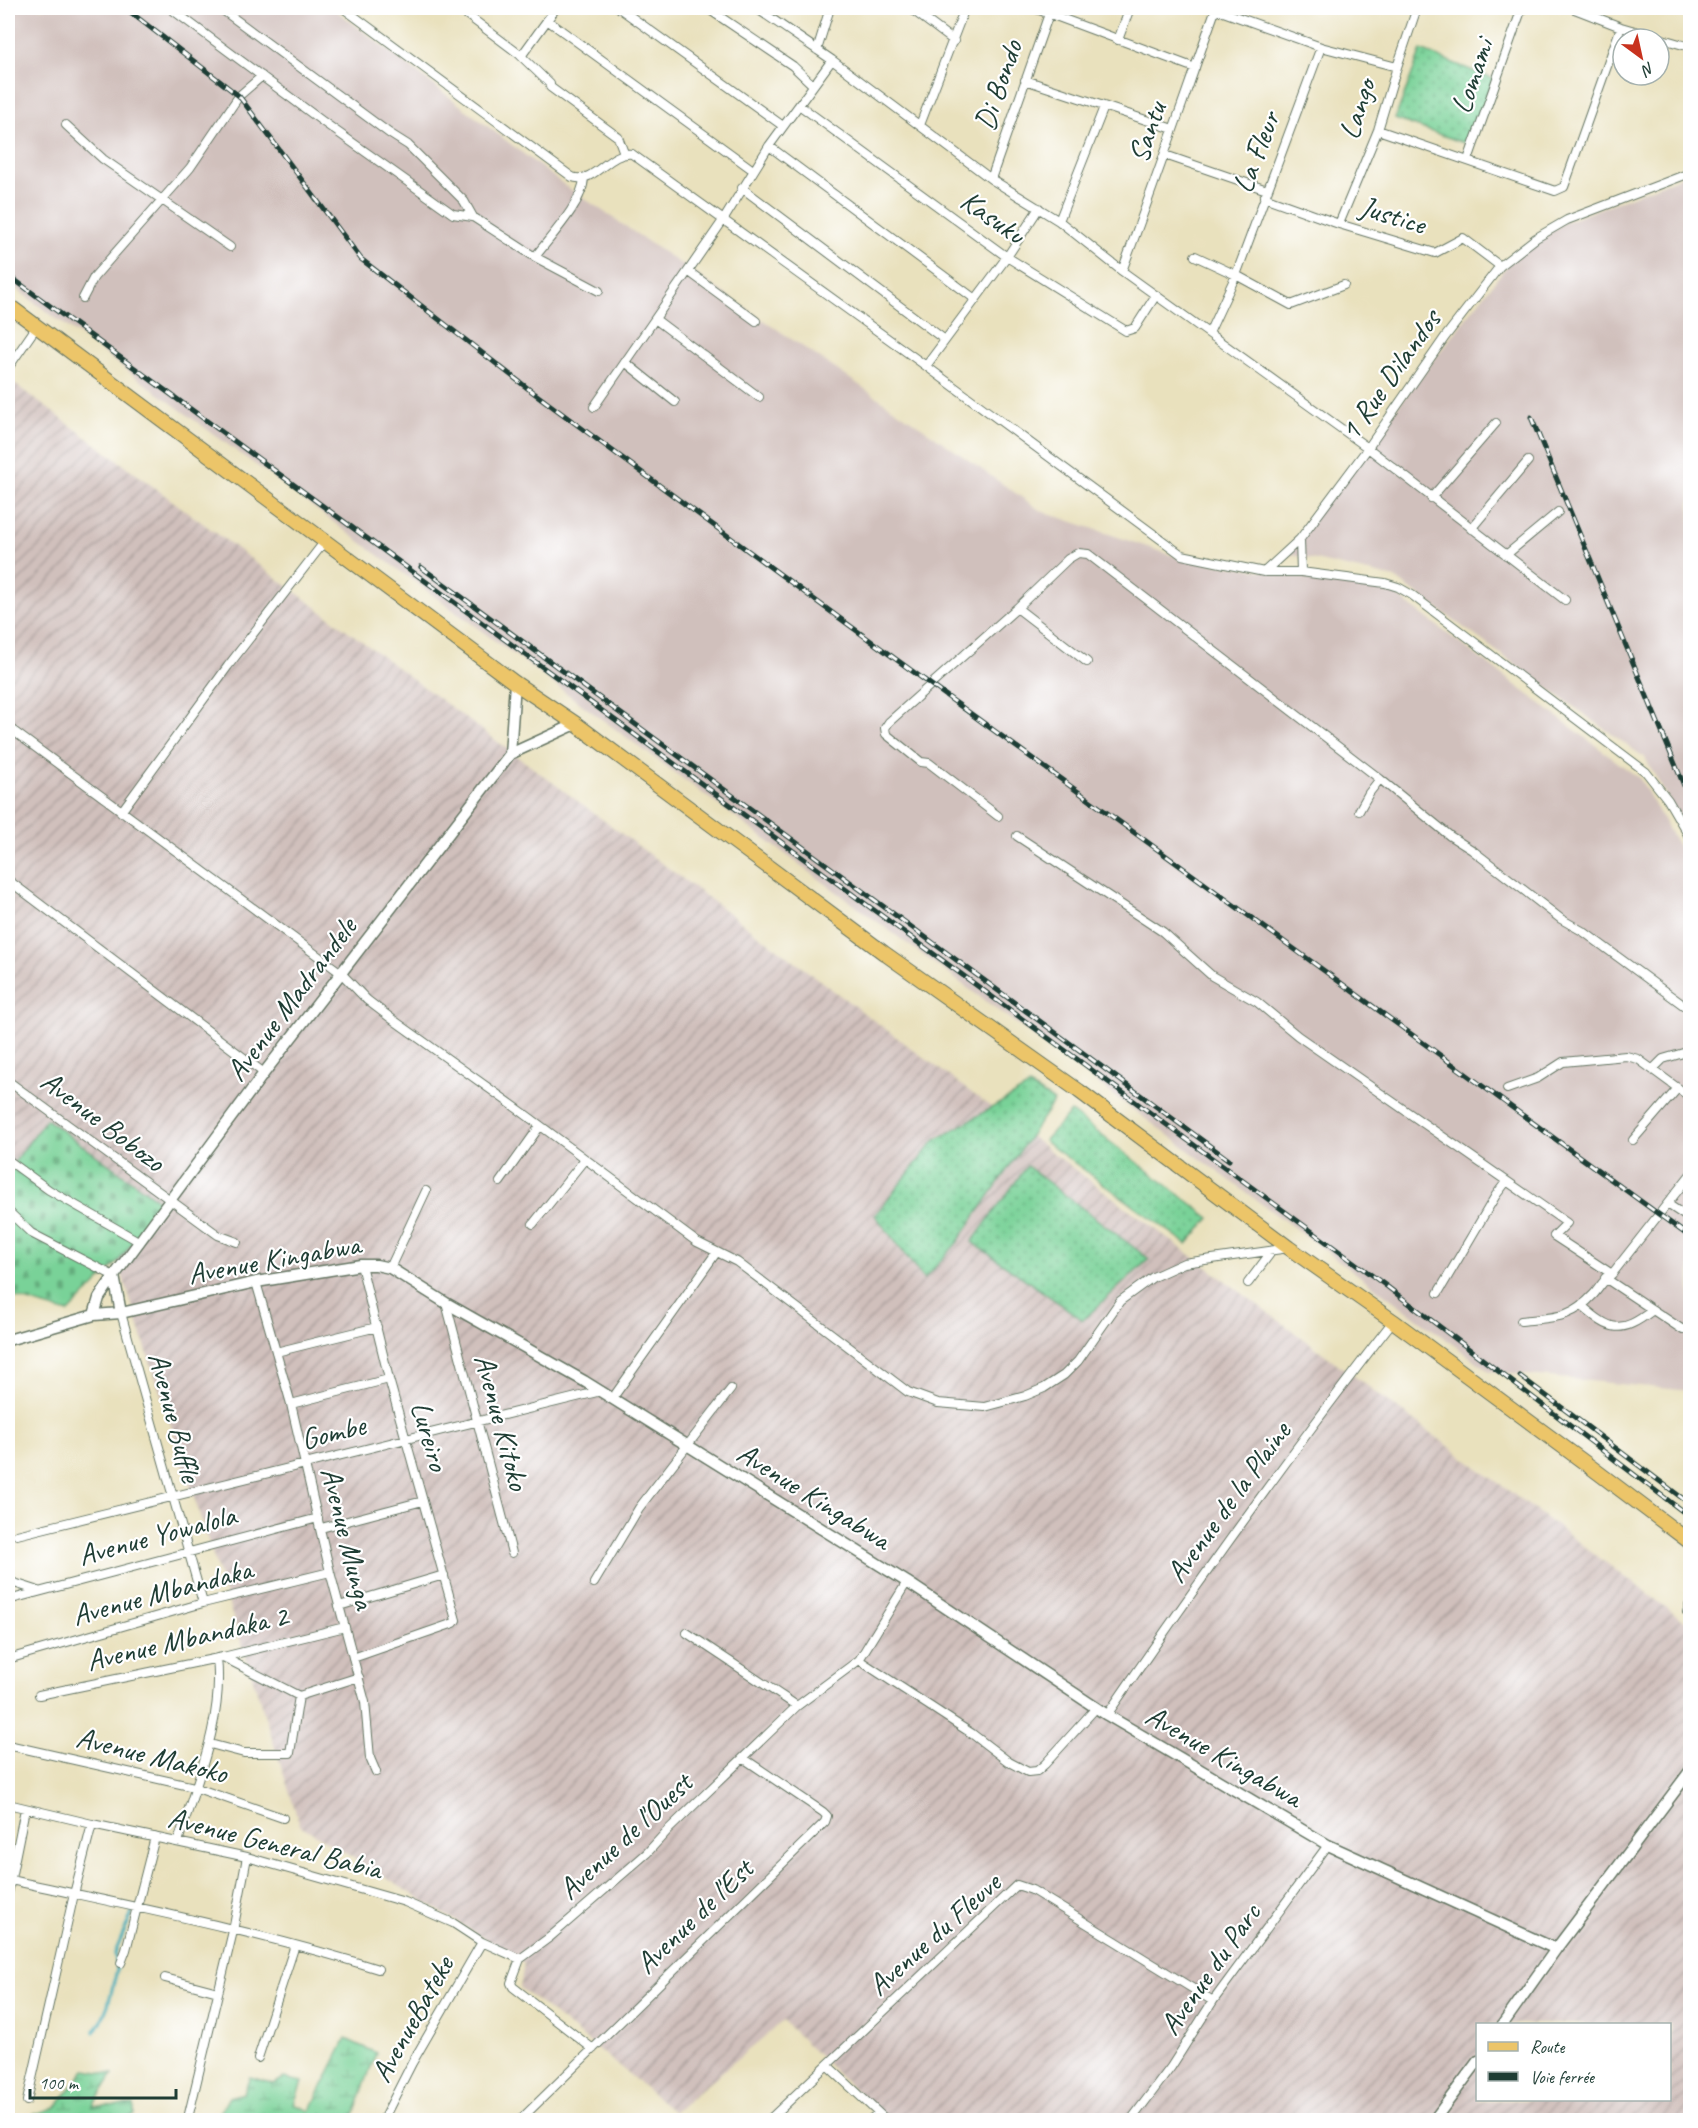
<svg xmlns="http://www.w3.org/2000/svg" width="1698" height="2128" font-family="Caveat,sans-serif">
	<style>
		.industrial { fill: url(#industrial-furrows); fill-rule: evenodd }
		.railway { fill: #d0c0bc }
		.grass { fill: url(#grass-dots); stroke: #4c8866; stroke-width: 1.5 }
		.wetland { fill: url(#wetland-marsh); stroke: #4c8866; stroke-width: 1.5 }
		.cemetery { fill: url(#cemetery-stones); stroke: #4c8866; stroke-width: 1.5 }
		.lines { fill: none; stroke-linecap: round; stroke-linejoin: round }
		.stream { stroke: #3dacba; stroke-width: 3 }
		.minor-casing { stroke: #667664; stroke-width: 10 }
		.tertiary-casing { stroke: #667664; stroke-width: 13 }
		.primary-casing { stroke: #667664; stroke-width: 16 }
		.minor { stroke: #fff; stroke-width: 8 }
		.tertiary { stroke: #fff; stroke-width: 10 }
		.primary { stroke: #ecc569; stroke-width: 14 }
		.rail-casing { stroke: #1f3d34; stroke-width: 5 }
		.rail { stroke: #fff; stroke-width: 3; stroke-dasharray: 9; stroke-linecap: butt }
		.labels { text-anchor: middle; stroke-width: 4.5; stroke-linejoin: round; paint-order: stroke }
		.street-label { font-size: 30px; fill: #1f3d34; stroke: #fff }
	</style>
	<defs>
		<pattern id="industrial-furrows" width="10" height="10" patternUnits="userSpaceOnUse" patternTransform="scale(1.5)"><rect width="10" height="10" fill="#d0c0bc"/><path d="M-1 1l2-2M0 10L10 0M9 11l2-2" fill="none" stroke="#a89d9a"/></pattern>
		<pattern id="grass-dots" width="8" height="8" patternUnits="userSpaceOnUse" patternTransform="scale(1.5)"><rect width="8" height="8" fill="#79d298"/><path d="M2 2h.1M6 6h.1" fill="none" stroke="#63ac7d" stroke-width="1.8" stroke-linecap="round"/></pattern>
		<pattern id="wetland-marsh" width="20" height="14" patternUnits="userSpaceOnUse" patternTransform="scale(1.5)"><rect width="20" height="14" fill="#79d298"/><path d="M1 5h8M5 5V1M11 12h8M15 12V8" fill="none" stroke="#63ac7d"/></pattern>
		<pattern id="cemetery-stones" width="16" height="16" patternUnits="userSpaceOnUse" patternTransform="scale(1.5)"><rect width="16" height="16" fill="#79d298"/><path d="M2 7V4a2 2 0 0 1 4 0v3zM10 15v-3a2 2 0 0 1 4 0v3z" fill="#63ac7d"/></pattern>
	</defs>
	<rect width="100%" height="100%" fill="#fff"/>
	<filter id="ink" filterUnits="userSpaceOnUse"><feTurbulence type="fractalNoise" baseFrequency=".0167" numOctaves="2"/><feDisplacementMap in="SourceGraphic" scale="12" xChannelSelector="R" yChannelSelector="G"/><feConvolveMatrix kernelMatrix="1 2 1 2 8 2 1 2 1" color-interpolation-filters="sRGB"/></filter>
	<filter id="wash" filterUnits="userSpaceOnUse"><feTurbulence type="fractalNoise" baseFrequency=".008" numOctaves="4" result="noise"/><feDisplacementMap in="SourceGraphic" scale="24" xChannelSelector="R" yChannelSelector="G"/><feGaussianBlur stdDeviation="1.35" result="paint"/><feColorMatrix in="noise" values="0 0 0 0 0 0 0 0 0 0 0 0 0 0 0 0 0 1.4 0 .05"/><feComposite in="paint" operator="in"/></filter>
	<g filter="url(#wash)">
		<rect width="100%" height="100%" fill="#e9e1bd"/>
		<path class="industrial" d="M 8,379 L 1690,1625 L 1690,2120 L 885,2120 L 783,2021 L 674,2112 L 607,2056 L 520,1988 L 524,1963 L 300,1825 L 118,1262 L 47,1119 L 8,1171 ZM 1478,2024 L 1670,2024 L 1670,2100 L 1478,2100 Z"/>
		<path class="railway" d="M 8,8 L 333,8 L 563,184 L 927,431 L 1041,511 L 1180,558 L 1391,591 L 1640,779 L 1690,867 L 1690,1391 L 1489,1371 L 8,283 Z
			M 1690,173 L 1690,838 L 1645,758 L 1395,578 L 1284,553 L 1509,263 L 1563,223 Z"/>
		<path class="grass" d="M 1421,50 L 1493,79 L 1470,145 L 1395,119 Z
			M 1029,1086 L 1054,1101 L 957,1243 L 924,1279 L 875,1215 L 934,1141 Z
			M 1071,1112 L 1210,1218 L 1187,1244 L 1044,1141 Z
			M 1027,1166 L 1149,1259 L 1083,1320 L 972,1242 Z"/>
		<path class="wetland" d="M 346,2039 L 376,2053 L 352,2120 L 216,2120 L 229,2097 L 244,2093 L 250,2077 L 274,2084 L 284,2078 L 302,2082 L 294,2104 L 310,2111 Z
			M 85,2070 L 113,2074 L 93,2106 L 134,2105 L 134,2115 L 121,2120 L 8,2120 L 8,2112 L 21,2119 L 56,2107 Z"/>
		<path class="cemetery" d="M 46,1119 L 162,1203 L 118,1262 L 68,1313 L 8,1295 L 8,1171 Z"/>
		<g class="lines">
			<path class="stream" d="M 94,2032 L 101,2022 L 108,2005 L 117,1970 L 115,1953 L 132,1913"/>
		</g>
	</g>
	<g filter="url(#ink)">
		<g class="lines">
			<defs>
				<path id="minor" d="M 170,8 L 322,121 L 453,214 L 473,217 L 535,257 C 550,237 583,203 584,178
					M 220,8 L 389,133 L 408,145 L 464,201 L 473,217
					M 343,8 L 572,177 C 595,185 608,151 632,154 L 926,366 L 1182,555 L 1264,572 L 1301,572 L 1385,583 L 1398,587 L 1412,595 L 1646,772 L 1668,800 L 1690,838
					M 458,8 L 523,57 L 522,55 L 556,8
					M 619,8 L 783,126
					M 707,8 L 793,66 L 813,85
					M 756,8 L 832,60 L 991,179 L 1059,221 L 1122,271 L 1368,448 L 1565,600
					M 910,8 L 954,41
					M 1034,8 L 1195,68
					M 1572,8 L 1621,27 L 1690,47
					M 1215,9 L 1321,47 L 1397,67
					M 547,20 L 753,170
					M 1118,40 L 1130,8
					M 817,50 L 830,8
					M 521,56 L 550,84 L 550,87 L 618,137 L 624,153
					M 1025,80 L 1173,129
					M 799,105 L 1007,257 L 1126,331 L 1135,328 L 1156,295
					M 66,125 L 103,159 L 230,247
					M 920,125 L 965,8
					M 1378,130 L 1555,191 L 1564,187 L 1621,27
					M 769,146 L 975,299
					M 1165,155 L 1267,190
					M 1468,160 L 1522,8
					M 991,179 L 1051,8
					M 742,188 L 945,340
					M 1264,197 L 1339,224 L 1435,253 L 1463,238 L 1500,266
					M 1059,221 L 1104,107
					M 1339,224 L 1378,130 L 1397,67 L 1417,8
					M 1195,256 L 1236,275 L 1291,305 L 1344,285
					M 535,257 L 599,291
					M 688,271 L 756,321
					M 1122,271 C 1155,183 1185,95 1216,8
					M 83,298 L 94,277 L 190,168 L 239,96 L 262,76
					M 655,319 L 759,397
					M 1209,333 L 1236,275 L 1321,47
					M 625,362 L 675,402
					M 926,366 L 1007,257 L 1039,208
					M 8,368 L 37,326
					M 594,407 L 724,219 L 769,146 L 832,60
					M 1431,498 L 1496,423
					M 1471,529 L 1528,461
					M 1300,539 L 1301,572
					M 1506,555 L 1558,512
					M 1264,572 L 1300,539 L 1368,448 L 1445,337 L 1500,266 L 1536,238 L 1567,220 L 1690,173
					M 1017,608 L 1087,662
					M 8,727 L 341,973 L 367,1000 L 392,1019 L 522,1112 L 697,1242 L 737,1262 L 908,1392 L 938,1403 L 985,1407 L 1025,1396 L 1044,1388 L 1064,1375 L 1078,1361 L 1120,1301 L 1153,1277 L 1184,1263 L 1289,1248
					M 1359,811 L 1369,793 L 1380,779 L 1450,836 L 1472,850 L 1561,919 L 1584,932 L 1690,1010
					M 121,812 L 228,666 L 325,541
					M 998,816 L 929,763 L 921,762 L 886,734 L 885,728 L 889,722 L 1017,608 L 1068,559 L 1078,553 L 1088,554 L 1380,779
					M 1017,836 L 1163,932 L 1212,976 L 1257,1002 L 1298,1036 L 1567,1223 L 1554,1236 L 1612,1274
					M 8,880 L 264,1073
					M 1653,1069 L 1663,1059 L 1690,1051
					M 8,1081 L 218,1235 L 237,1242
					M 1507,1089 L 1538,1078 L 1563,1062 L 1626,1056 L 1638,1059 L 1690,1097
					M 1633,1140 L 1678,1088
					M 8,1160 L 49,1190 L 140,1242
					M 500,1182 L 540,1126
					M 1669,1205 L 1690,1219
					M 8,1211 L 31,1233 L 114,1276
					M 533,1224 L 585,1159
					M 390,1268 L 426,1191
					M 1605,1278 L 1683,1330 L 1690,1326
					M 256,1282 L 291,1404 L 330,1572 L 365,1702 L 370,1758 L 376,1772
					M 1248,1283 L 1272,1251
					M 1438,1293 L 1496,1195 L 1506,1182
					M 446,1303 L 512,1553
					M 1582,1306 C 1611,1331 1620,1335 1653,1310
					M 121,1313 L 203,1603
					M 1521,1321 C 1553,1317 1570,1320 1594,1294 C 1600,1287 1604,1279 1612,1274 L 1690,1175
					M 276,1352 L 377,1327
					M 612,1399 L 716,1253
					M 291,1404 L 389,1379
					M 321,1528 L 423,1501
					M 17,1535 L 601,1391
					M 8,1581 L 36,1590
					M 594,1583 L 639,1508 L 731,1389
					M 8,1600 L 318,1518
					M 1690,1603 L 1687,1612 L 1690,1615
					M 339,1606 L 444,1575
					M 687,1633 L 797,1706
					M 223,1657 L 299,1696 L 359,1677
					M 353,1658 L 454,1623 L 456,1620 L 389,1379 L 361,1265
					M 8,1659 L 203,1603 L 330,1572
					M 859,1660 L 971,1733 L 1009,1762 L 1028,1772 L 1037,1771 L 1045,1764 L 1096,1708
					M 39,1695 L 223,1657 L 345,1627
					M 1107,1715 C 1199,1581 1293,1449 1393,1321
					M 210,1744 L 244,1753 L 290,1753 L 299,1696
					M 8,1745 L 194,1787 L 283,1818
					M 8,1804 L 92,1824 L 247,1857 L 405,1902 L 453,1923 L 482,1942 L 520,1959
					M 178,1842 C 196,1782 224,1721 217,1658
					M 11,1880 C 134,1907 258,1931 378,1969
					M 8,1893 L 25,1809
					M 121,1963 L 126,1950 L 155,1837
					M 165,1978 L 218,1992
					M 593,2049 L 513,1987 L 511,1983 L 520,1959 L 550,1937 L 647,1853 L 668,1830 L 797,1706 L 859,1660 L 907,1582
					M 258,2058 L 295,1945
					M 827,2065 L 886,2120
					M 27,2101 L 74,1894 L 92,1824
					M 188,2118 L 233,1931 L 247,1857
					M 383,2120 L 412,2063 L 482,1942
					M 520,2120 L 825,1822 L 827,1816 L 823,1812 L 743,1758
					M 769,2120 L 1017,1885 L 1032,1890 L 1213,2001
					M 871,2120 L 879,2114
					M 1131,2120 L 1171,2067 L 1213,2001 L 1328,1845"/>
				<path id="tertiary" d="M 510,754 L 515,683
					M 114,1276 L 121,1313
					M 94,1315 L 99,1298 L 114,1276 L 264,1073 L 510,754 L 576,724
					M 8,1340 L 94,1315 L 121,1313 L 256,1282 L 361,1265 L 376,1265 L 390,1268 L 446,1303 L 584,1381 L 907,1582 L 1107,1715 L 1328,1845 L 1556,1949
					M 1503,2024 L 1556,1949 L 1690,1771
					M 1434,2120 L 1478,2061"/>
				<path id="primary" d="M 8,305 L 515,683 L 576,724 L 884,953 L 1079,1091 L 1289,1248 L 1393,1321 L 1592,1468 L 1690,1542"/>
			</defs>
			<use href="#minor" class="minor-casing"/>
			<use href="#tertiary" class="tertiary-casing"/>
			<use href="#primary" class="primary-casing"/>
			<use href="#minor" class="minor"/>
			<use href="#tertiary" class="tertiary"/>
			<use href="#primary" class="primary"/>
			<defs>
				<path id="rail" d="M 125,8 L 239,96 L 361,259 L 530,390 L 838,617 L 1690,1237
					M 8,275 L 1385,1285 L 1690,1517
					M 1531,417 L 1690,800
					M 421,567 L 1229,1160
					M 1520,1376 L 1690,1504"/>
			</defs>
			<use href="#rail" class="rail-casing"/>
			<use href="#rail" class="rail"/>
		</g>
	</g>
	<g class="labels">
		<g class="street-label">
			<text transform="translate(1472 76) rotate(-71)" y="10">Lomami</text>
			<text transform="translate(998 85) rotate(-71)" y="10">Di Bondo</text>
			<text transform="translate(1357 109) rotate(-72)" y="10">Lango</text>
			<text transform="translate(1147 132) rotate(-71)" y="10">Santu</text>
			<text transform="translate(1256 152) rotate(-69)" y="10">La Fleur</text>
			<text transform="translate(1393 215) rotate(17)" y="10">Justice</text>
			<text transform="translate(993 217) rotate(35)" y="10">Kasuku</text>
			<text transform="translate(1390 375) rotate(-55)" y="10">1 Rue Dilandos</text>
			<text transform="translate(291 999) rotate(-53)" y="10">Avenue Madrandele</text>
			<text transform="translate(103 1121) rotate(37)" y="10">Avenue Bobozo</text>
			<text transform="translate(274 1259) rotate(-10)" y="10">Avenue Kingabwa</text>
			<text transform="translate(175 1417) rotate(75)" y="10">Avenue Buffle</text>
			<text transform="translate(502 1422) rotate(75)" y="10">Avenue Kitoko</text>
			<text transform="translate(333 1432) rotate(-14)" y="10">Gombe</text>
			<text transform="translate(430 1436) rotate(74)" y="10">Lureiro</text>
			<text transform="translate(814 1496) rotate(32)" y="10">Avenue Kingabwa</text>
			<text transform="translate(1228 1502) rotate(-54)" y="10">Avenue de la Plaine</text>
			<text transform="translate(157 1535) rotate(-15)" y="10">Avenue Yowalola</text>
			<text transform="translate(348 1538) rotate(76)" y="10">Avenue Munga</text>
			<text transform="translate(162 1592) rotate(-15)" y="10">Avenue Mbandaka</text>
			<text transform="translate(187 1638) rotate(-13)" y="10">Avenue Mbandaka 2</text>
			<text transform="translate(152 1755) rotate(14)" y="10">Avenue Makoko</text>
			<text transform="translate(1224 1756) rotate(30)" y="10">Avenue Kingabwa</text>
			<text transform="translate(625 1836) rotate(-43)" y="10">Avenue de l'Ouest</text>
			<text transform="translate(275 1843) rotate(14)" y="10">Avenue General Babia</text>
			<text transform="translate(694 1916) rotate(-44)" y="10">Avenue de l'Est</text>
			<text transform="translate(934 1934) rotate(-42)" y="10">Avenue du Fleuve</text>
			<text transform="translate(1210 1969) rotate(-55)" y="10">Avenue du Parc</text>
			<text transform="translate(412 2019) rotate(-61)" y="10">AvenueBateke</text>
		</g>
	</g>
	<rect width="1698" height="2128" fill="none" stroke="#fff" stroke-width="30"/>
	<rect x="1476" y="2023" width="195" height="78" fill="#ffffff" stroke="#a5b1ae" stroke-width="1.5"/>
	<rect x="1488" y="2042" width="30" height="9" fill="#ecc569" stroke="#a5b1ae" stroke-width="1.5"/>
	<text x="1530" y="2053" font-size="18" fill="#1f3d34">Route</text>
	<rect x="1488" y="2072" width="30" height="9" fill="#1f3d34" stroke="#a5b1ae" stroke-width="1.5"/>
	<text x="1530" y="2083" font-size="18" fill="#1f3d34">Voie ferrée</text>
	<g transform="translate(1641 57) rotate(147)"><circle r="28" fill="#ffffff" stroke="#a5b1ae" stroke-width="1.5"/>
	<path d="M0-4.5L10 22L0 15L-10 22Z" fill="#c8321e"/>
	<text y="-9" font-size="16" font-weight="bold" text-anchor="middle" fill="#1f3d34">N</text>
	</g>
	<path d="M30 2089v9h146v-9" fill="none" stroke="#1f3d34" stroke-width="3"/>
	<text x="39" y="2089" font-size="18" fill="#1f3d34" stroke="#ffffff" stroke-width="4.5" paint-order="stroke">100 m</text>
</svg>
